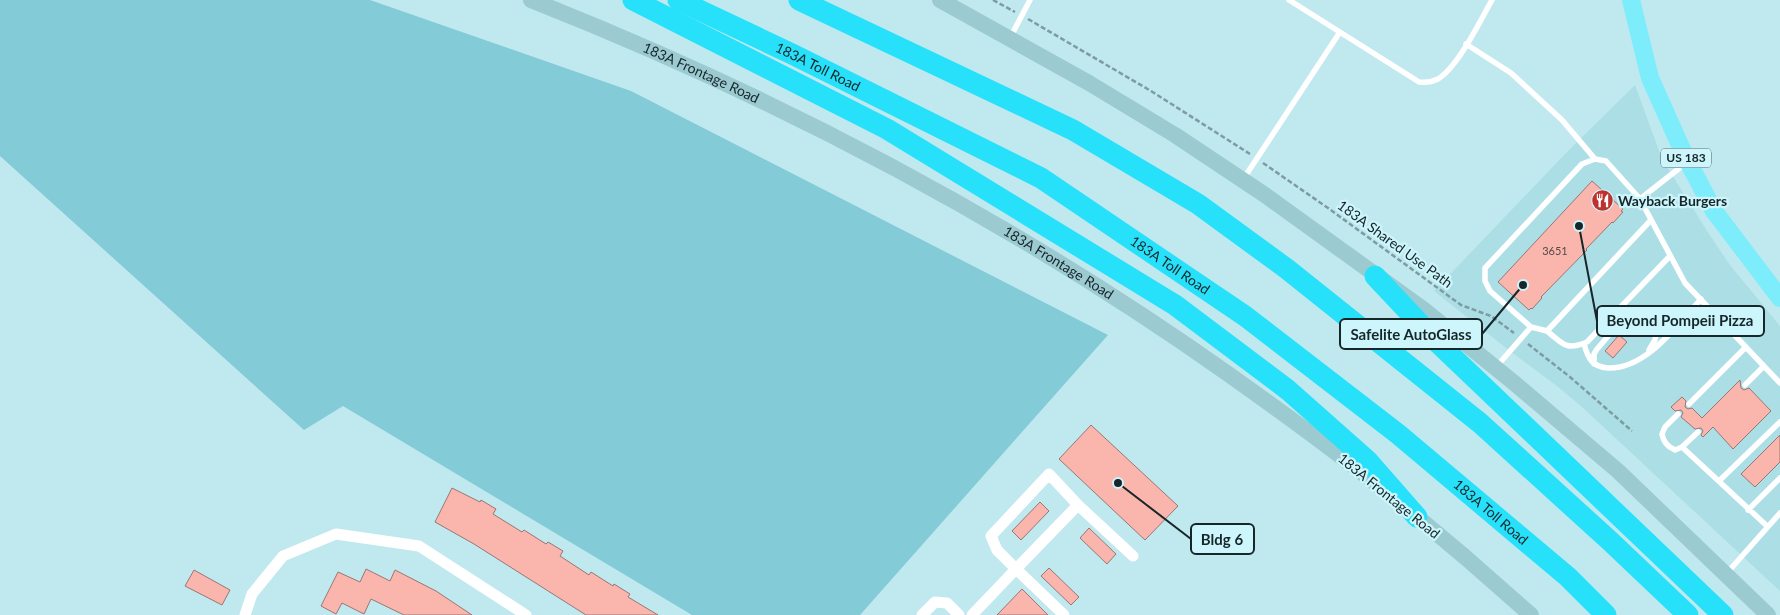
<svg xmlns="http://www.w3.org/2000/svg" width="1780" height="615" font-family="Lato,sans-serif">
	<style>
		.built { fill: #acdee6 }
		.green { fill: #82cbd7 }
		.building { fill: #fab6ad; stroke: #987773 }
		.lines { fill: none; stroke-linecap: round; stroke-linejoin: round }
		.path { stroke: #7d9ca1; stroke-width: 2.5; stroke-dasharray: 5 2.5; stroke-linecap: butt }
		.service { stroke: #fff; stroke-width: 5.5 }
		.minor { stroke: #fff; stroke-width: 11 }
		.secondary { stroke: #9bcad1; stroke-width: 16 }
		.primary { stroke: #7dedfc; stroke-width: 18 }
		.motorway { stroke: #27e1fa; stroke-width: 21 }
		.labels { text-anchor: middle; stroke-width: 4.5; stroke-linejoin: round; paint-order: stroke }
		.number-label { font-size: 11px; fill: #504a4a }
		.shield { fill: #cdf6fc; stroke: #4e6468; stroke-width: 1 }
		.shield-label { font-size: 12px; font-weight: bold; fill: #172629 }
		.street-label { font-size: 14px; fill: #172629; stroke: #cdf6fc }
		.poi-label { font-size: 14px; font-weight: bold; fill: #172629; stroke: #cdf6fc; text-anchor: start }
		.leader { fill: none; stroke: #172629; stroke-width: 2 }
		.callout-dot { fill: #172629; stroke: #cdf6fc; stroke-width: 2 }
		.callout { fill: #cdf6fc; stroke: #172629; stroke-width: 2 }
		.callout-label { font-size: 15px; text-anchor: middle; font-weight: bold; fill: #172629 }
	</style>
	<rect width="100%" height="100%" fill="#c0e8ef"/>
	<path class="built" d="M 1635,85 L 1662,159 L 1709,234 L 1730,265 L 1780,326 L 1780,591 L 1582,407 L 1557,386 L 1510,351 L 1434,291 L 1566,153 Z"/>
	<path class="green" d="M 0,0 L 370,0 L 631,91 L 1108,335 L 860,615 L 692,615 L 343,406 L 304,430 L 0,156 Z"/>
	<path class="building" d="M 1592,181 L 1623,209 L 1621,211 L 1623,212 L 1613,223 L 1612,222 L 1586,249 L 1587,250 L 1541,297 L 1542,298 L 1532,309 L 1531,308 L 1529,310 L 1498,282 Z
		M 1619,335 L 1627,342 L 1613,358 L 1605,351 Z
		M 1740,380 L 1741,388 L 1744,390 L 1749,388 L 1771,411 L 1733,449 L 1713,427 L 1703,437 L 1701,435 L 1703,431 L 1701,428 L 1695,429 L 1681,417 L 1683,413 L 1681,410 L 1675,411 L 1671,407 L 1682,397 L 1686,401 L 1685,407 L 1688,409 L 1692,408 L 1702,418 Z
		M 1091,425 L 1178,506 L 1145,540 L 1059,459 Z
		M 1780,435 L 1780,462 L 1755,487 L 1741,474 Z
		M 452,488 L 480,502 L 481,500 L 496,509 L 493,514 L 522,532 L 524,530 L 546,544 L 548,542 L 563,551 L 560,556 L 589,575 L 591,572 L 613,586 L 614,584 L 630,594 L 628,597 L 658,615 L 586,615 L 474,544 L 435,522 Z
		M 1040,502 L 1049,511 L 1021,540 L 1012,531 Z
		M 1089,528 L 1116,554 L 1107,564 L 1080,538 Z
		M 1049,568 L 1079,597 L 1071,605 L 1041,576 Z
		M 366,569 L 390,581 L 395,570 L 436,591 L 472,615 L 404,615 L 371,599 L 364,614 L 342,603 L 336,614 L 321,606 L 338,572 L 360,582 Z
		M 194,570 L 230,590 L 222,605 L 185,586 Z
		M 1022,589 L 1048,615 L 997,615 Z"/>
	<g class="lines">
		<path class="path" d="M 993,0 L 1015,12
			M 1028,19 L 1151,91 L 1250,154
			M 1263,163 L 1328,208 L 1461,305 L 1491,316 L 1514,333
			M 1528,344 L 1570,377 L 1632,431"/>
		<path class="service" d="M 1289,0 L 1419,82 C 1427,83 1432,82 1438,79 C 1458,67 1480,21 1492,0
			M 1010,38 L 1030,0
			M 1466,44 L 1511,73 L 1562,120 L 1595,159
			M 1244,178 L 1340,32
			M 1640,199 L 1686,163
			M 1531,327 L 1547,331 L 1651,220
			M 1547,331 C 1563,344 1566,351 1587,342 L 1670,256
			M 1584,344 C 1588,358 1592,367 1608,368 C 1647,369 1677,325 1701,299
			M 1594,364 L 1594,354 L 1597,349 C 1612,332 1641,290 1657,328 L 1655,340 L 1649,350
			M 1497,366 L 1531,327 L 1490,291 L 1485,281 L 1485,268 L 1582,164 L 1595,159 L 1606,161 L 1640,199 L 1685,283 L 1780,383
			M 1745,385 L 1764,366
			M 1689,404 L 1746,347
			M 1678,414 L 1665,427 L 1662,434 C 1663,441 1668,447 1675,450 L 1682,447 L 1698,432
			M 1682,447 L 1767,526
			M 1719,481 L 1780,422
			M 1748,510 L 1780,478
			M 1727,573 L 1780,513"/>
		<path class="minor" d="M 1078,505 L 1049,474 L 991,536 L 997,550 L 1016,569 L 1078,505 L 1133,556
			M 245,615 L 252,594 L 283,556 L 336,534 L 419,546 L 526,615
			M 922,615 L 935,602 L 947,603 L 959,615
			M 972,615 L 1016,569 L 1064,615"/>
		<g class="secondary">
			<path id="s1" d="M 531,0 C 779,98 1014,222 1231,376 C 1283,413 1336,451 1386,492"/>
			<path d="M 940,0 L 1089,83 L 1175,135 L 1265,195 L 1423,309 L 1513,382 L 1618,471 L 1768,615"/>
			<path d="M 1409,510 L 1465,557 L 1531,615"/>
		</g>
		<path class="primary" d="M 1631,0 L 1650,78 L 1684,154 L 1714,211 L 1780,298"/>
		<g class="motorway">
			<path d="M 633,0 L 887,129 L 1175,305 L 1288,390 L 1367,460 L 1417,517"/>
			<path id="s2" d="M 678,0 L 792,54 L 1041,178 L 1245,316 L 1398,434 L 1568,577 L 1606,615"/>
			<path d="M 799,0 L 1073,130 L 1198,204 L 1287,269 L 1480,423 L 1610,541 L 1688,615"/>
			<path d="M 1375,276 L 1439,344 L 1723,615"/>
		</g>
	</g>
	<defs>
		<symbol id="restaurant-disc" viewBox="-11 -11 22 22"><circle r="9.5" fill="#bf312d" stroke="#cdf6fc"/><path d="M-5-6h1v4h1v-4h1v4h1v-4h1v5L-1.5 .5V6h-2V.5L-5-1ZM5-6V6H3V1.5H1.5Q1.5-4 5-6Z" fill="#fff"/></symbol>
	</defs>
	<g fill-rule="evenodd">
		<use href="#restaurant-disc" x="1590" y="188" width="25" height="25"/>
	</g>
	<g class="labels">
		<g class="number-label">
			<text x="1555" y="255">3651</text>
		</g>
		<rect class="shield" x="1661" y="148.5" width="50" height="19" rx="4"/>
		<g class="shield-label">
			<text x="1686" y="162">US 183</text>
		</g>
		<g class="street-label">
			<text dy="5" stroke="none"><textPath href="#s2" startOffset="155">183A Toll Road</textPath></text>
			<text dy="5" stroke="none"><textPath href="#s1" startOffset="185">183A Frontage Road</textPath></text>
			<text transform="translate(1395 244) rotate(36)" y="5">183A Shared Use Path</text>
			<text dy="5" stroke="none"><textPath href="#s1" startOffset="590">183A Frontage Road</textPath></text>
			<text dy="5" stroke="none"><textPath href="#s2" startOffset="560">183A Toll Road</textPath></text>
			<text transform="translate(1389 496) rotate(39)" y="5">183A Frontage Road</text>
			<text dy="5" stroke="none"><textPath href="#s2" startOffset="965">183A Toll Road</textPath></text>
		</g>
		<g class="poi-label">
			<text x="1618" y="206">Wayback Burgers</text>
		</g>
	</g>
	<path class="leader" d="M1579 226L1597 321M1523 285L1482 334M1118 483L1191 539"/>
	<g class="callout-dot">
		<circle cx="1579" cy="226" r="5"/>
		<circle cx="1523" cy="285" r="5"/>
		<circle cx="1118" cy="483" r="5"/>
	</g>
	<g class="callout">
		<rect x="1597" y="306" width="167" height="30" rx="5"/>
		<rect x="1340" y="319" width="142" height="30" rx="5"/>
		<rect x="1191" y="524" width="63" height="30" rx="5"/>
	</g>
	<g class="callout-label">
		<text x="1680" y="326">Beyond Pompeii Pizza</text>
		<text x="1411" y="340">Safelite AutoGlass</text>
		<text x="1222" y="545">Bldg 6</text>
	</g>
</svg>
